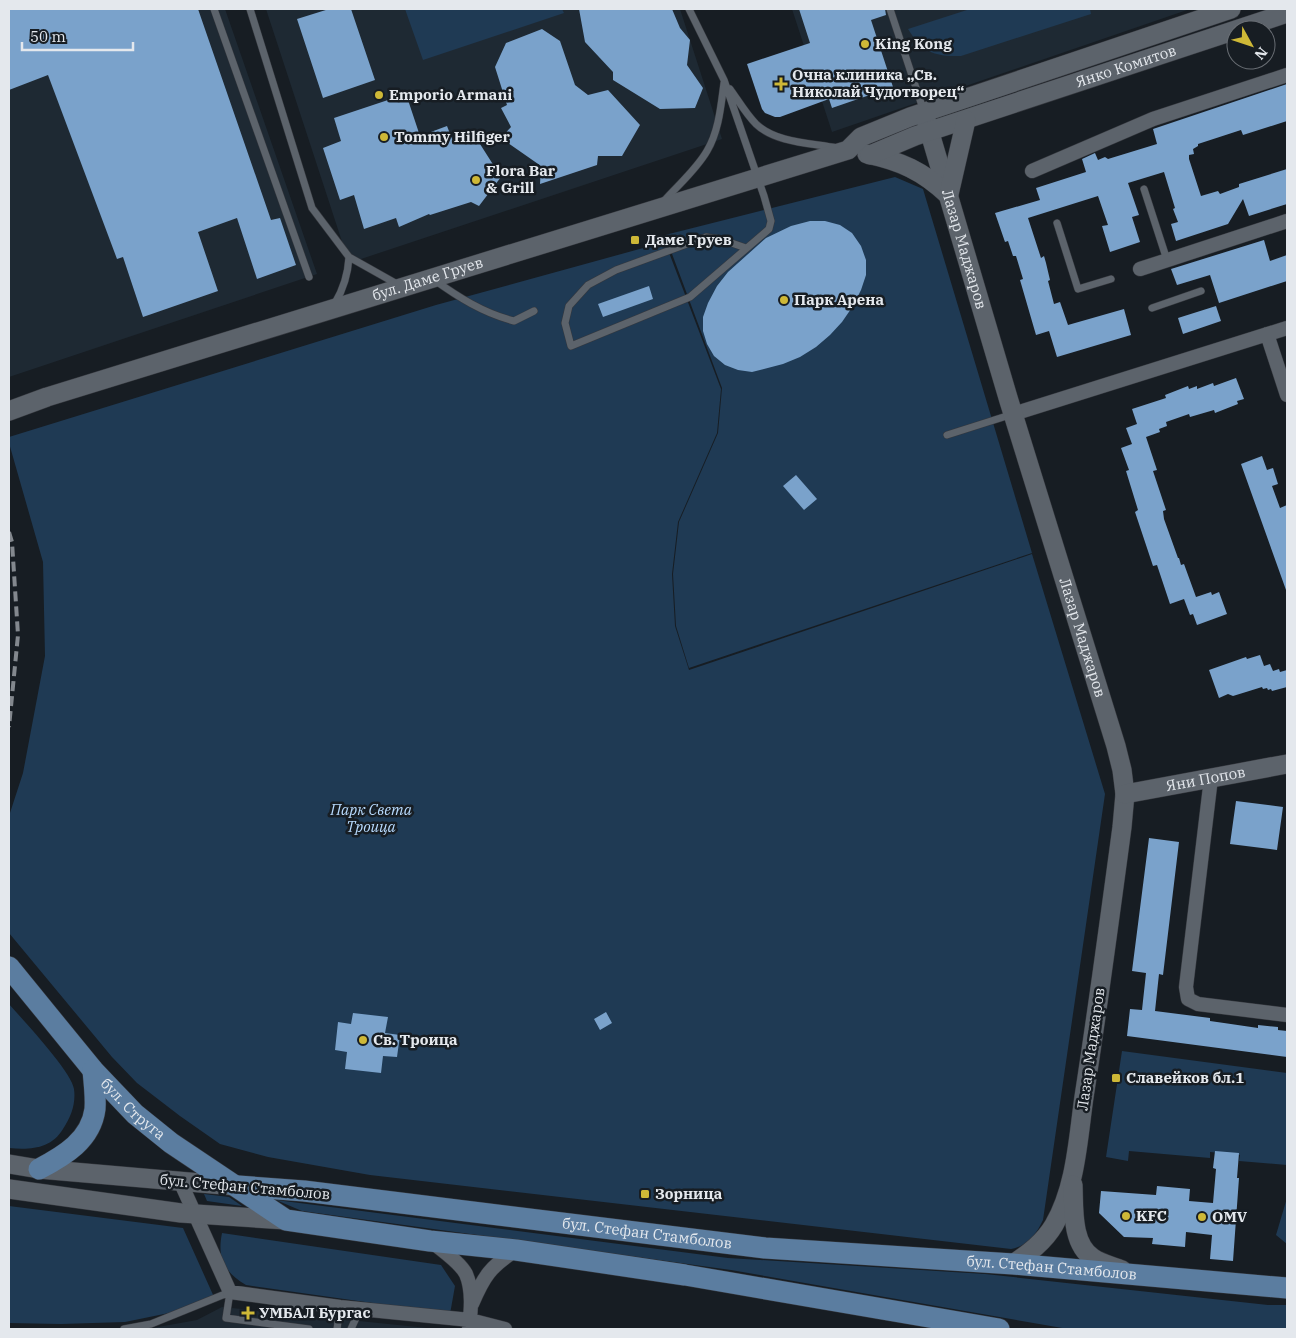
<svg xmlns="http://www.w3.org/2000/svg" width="1296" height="1338" font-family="'IBM Plex Serif',serif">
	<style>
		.built { fill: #1e2933 }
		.green { fill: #1f3a54 }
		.building { fill: #7aa2cb }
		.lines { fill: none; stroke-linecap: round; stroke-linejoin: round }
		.lane-casing { stroke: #35383e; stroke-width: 8 }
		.street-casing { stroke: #35383e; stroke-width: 15 }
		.secondary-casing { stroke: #35383e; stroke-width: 20 }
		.primary-casing { stroke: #35383e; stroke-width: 22 }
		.lane { stroke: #5c636b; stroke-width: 7 }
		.street { stroke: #5c636b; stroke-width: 14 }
		.secondary { stroke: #5c636b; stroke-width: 19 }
		.primary { stroke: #5b7da0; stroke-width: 21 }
		.rail { stroke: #83888e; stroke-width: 4; stroke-dasharray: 10 5; stroke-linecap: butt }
		.poi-dot { fill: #ceb837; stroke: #171d23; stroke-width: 2 }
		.labels { text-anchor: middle; stroke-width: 5; stroke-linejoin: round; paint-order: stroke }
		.poi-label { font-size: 15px; font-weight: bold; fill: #e4e8ed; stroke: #171d23; text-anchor: start }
		.street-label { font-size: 15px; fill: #e4e8ed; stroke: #171d23 }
		.park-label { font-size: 15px; font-style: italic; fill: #b8dbff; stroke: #171d23 }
	</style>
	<rect width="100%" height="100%" fill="#171d23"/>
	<path class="built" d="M 9,9 L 225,9 L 317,274 L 9,377 Z
		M 266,9 L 680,9 L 722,139 L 349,263 Z
		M 792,9 L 1190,9 L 832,132 Z
		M 222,1307 L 437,1329 L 147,1329 L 197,1320 Z"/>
	<path class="green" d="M 405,9 L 562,9 L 564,13 L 423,60 Z
		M 970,9 L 1090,9 L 1091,14 L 961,56 C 935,57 922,52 908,29 Z
		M 895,177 L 923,189 L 1032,553 L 689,668 L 676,626 L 673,574 L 679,522 L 718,433 L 722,388 L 665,235 Z
		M 665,242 L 721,389 L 717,433 L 678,522 L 672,574 L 675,626 L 689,670 L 1032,554 L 1105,794 L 1043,1220 C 1036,1235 1027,1246 1011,1249 L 370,1175 L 268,1157 L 220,1144 L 180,1116 L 137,1083 L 112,1057 L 9,933 L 9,816 L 23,773 L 45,656 L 43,562 L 9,443 L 9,437 L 436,305 Z
		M 9,1004 C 22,1019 72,1072 74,1089 C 76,1104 71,1117 63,1129 C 51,1149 30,1150 9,1148 Z
		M 1122,1051 L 1287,1073 L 1287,1165 L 1239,1161 L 1240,1155 L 1210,1152 L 1210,1158 L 1129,1151 L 1128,1161 L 1106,1157 Z
		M 204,1194 L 229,1197 L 242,1206 L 207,1201 Z
		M 1287,1198 L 1287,1244 L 1276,1235 Z
		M 276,1200 L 728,1258 L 985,1274 L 1268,1305 L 1287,1305 L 1287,1329 L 1068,1329 L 731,1270 L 302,1211 Z
		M 9,1206 L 183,1228 L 214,1297 L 203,1306 L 125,1322 L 61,1324 L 9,1323 Z
		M 222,1233 L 441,1265 L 455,1286 L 450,1314 L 246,1285 C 224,1272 217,1258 222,1233 Z"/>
	<path class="building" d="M 9,9 L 198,9 L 271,220 L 280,218 L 296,265 L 257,279 L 237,218 L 198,232 L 218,291 L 143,317 L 123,257 L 117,259 L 48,75 L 9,90 Z
		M 329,9 L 351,9 L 375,80 L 323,98 L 297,19 Z
		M 579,9 L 672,9 L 680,28 L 690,40 L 687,65 L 703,88 L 695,108 L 660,109 L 613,80 L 613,72 L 585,42 Z
		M 799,9 L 885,9 L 886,15 L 871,20 L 893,87 L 832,108 L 829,99 L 780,117 L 775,117 L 765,113 L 762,109 L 747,64 L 810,43 Z
		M 542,29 L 560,41 L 575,85 L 588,95 L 608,90 L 640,125 L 622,156 L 598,156 L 597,165 L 540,184 L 541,166 L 501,138 L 511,127 L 501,108 L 507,105 L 495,67 L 506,43 Z
		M 1287,84 L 1287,121 L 1243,135 L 1241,130 L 1198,144 L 1198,146 L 1193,149 L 1194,154 L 1189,155 L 1189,159 L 1201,196 L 1218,191 L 1220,194 L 1239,187 L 1239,184 L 1287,169 L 1287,204 L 1249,216 L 1243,199 L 1228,224 L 1176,241 L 1171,224 L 1178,222 L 1173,209 L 1175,208 L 1164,172 L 1128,183 L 1139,215 L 1132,217 L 1140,242 L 1110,252 L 1102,226 L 1108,225 L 1098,196 L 1028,218 L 1041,258 L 1044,256 L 1046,263 L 1050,280 L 1048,281 L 1054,304 L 1060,302 L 1068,325 L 1124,309 L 1131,335 L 1057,357 L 1049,331 L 1036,335 L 1020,280 L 1023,279 L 1016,256 L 1013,256 L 1008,241 L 1005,242 L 995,213 L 1040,200 L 1036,188 L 1086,172 L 1082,159 L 1095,153 L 1098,160 L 1105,157 L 1108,159 L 1157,144 L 1153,129 Z
		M 406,94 L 420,136 L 447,126 L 454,144 L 480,144 L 501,177 L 479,206 L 471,202 L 430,215 L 429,214 L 399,227 L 396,218 L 364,229 L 354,195 L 340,200 L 323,148 L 341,141 L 334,118 Z
		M 810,221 L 825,221 L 840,225 L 852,233 L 861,246 L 866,260 L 866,275 L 861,290 L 853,306 L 842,322 L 830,335 L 816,347 L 800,357 L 783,364 L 752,372 L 738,370 L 725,365 L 714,356 L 707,344 L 703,331 L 703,317 L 708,303 L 717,286 L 728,272 L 766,238 L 791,226 Z
		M 1264,240 L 1270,261 L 1287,255 L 1287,281 L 1219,303 L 1210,275 L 1177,285 L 1171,269 Z
		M 649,286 L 653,299 L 603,317 L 598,304 Z
		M 1216,306 L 1221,321 L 1183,334 L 1178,318 Z
		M 1236,378 L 1244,399 L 1237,401 L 1238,404 L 1215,413 L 1214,410 L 1190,417 L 1189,414 L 1166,422 L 1167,426 L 1159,429 L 1160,432 L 1146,437 L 1157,470 L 1153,471 L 1166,510 L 1163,511 L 1164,519 L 1178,558 L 1179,558 L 1181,565 L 1184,564 L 1196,597 L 1211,592 L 1212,595 L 1219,592 L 1227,614 L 1197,625 L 1193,614 L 1190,615 L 1184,599 L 1170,604 L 1157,565 L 1153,566 L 1135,512 L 1138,510 L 1126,471 L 1129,470 L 1121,448 L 1132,444 L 1126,428 L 1137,424 L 1132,409 L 1166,398 L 1165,395 L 1188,386 L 1189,389 L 1197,386 L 1197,389 L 1213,383 L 1214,386 Z
		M 1262,456 L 1267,470 L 1273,468 L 1278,484 L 1272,486 L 1280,508 L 1287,505 L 1287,589 L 1286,590 L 1241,464 Z
		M 796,475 L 817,499 L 804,510 L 783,486 Z
		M 1260,655 L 1264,666 L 1270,664 L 1273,671 L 1279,669 L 1280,672 L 1287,670 L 1287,687 L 1272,691 L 1271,689 L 1268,690 L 1267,688 L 1263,689 L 1262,687 L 1246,692 L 1233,696 L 1228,694 L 1219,698 L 1209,670 L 1246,657 L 1247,659 Z
		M 1236,801 L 1283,807 L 1277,850 L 1230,844 Z
		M 1149,838 L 1179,842 L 1163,975 L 1159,974 L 1155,1011 L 1210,1018 L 1210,1021 L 1224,1023 L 1258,1028 L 1258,1025 L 1278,1027 L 1278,1030 L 1287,1031 L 1287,1057 L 1127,1036 L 1130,1009 L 1142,1010 L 1146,973 L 1132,971 Z
		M 606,1012 L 612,1023 L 600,1030 L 594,1019 Z
		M 353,1013 L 388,1017 L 385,1033 L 400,1035 L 397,1057 L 383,1056 L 381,1073 L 345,1069 L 347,1052 L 335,1050 L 338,1022 L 351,1024 Z
		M 1215,1151 L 1239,1153 L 1237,1178 L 1239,1178 L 1233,1261 L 1210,1259 L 1212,1235 L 1186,1232 L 1185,1247 L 1152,1244 L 1153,1238 L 1124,1237 L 1099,1213 L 1101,1191 L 1156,1195 L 1157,1186 L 1190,1189 L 1189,1201 L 1213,1203 L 1216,1169 L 1213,1168 Z"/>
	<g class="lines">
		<defs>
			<path id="lane" d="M 214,9 L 309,277
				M 250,9 L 312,208 L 349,257
				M 689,9 L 724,80 L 764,196 L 771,221 L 769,229 L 690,297 L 571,346 L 565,323 L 569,306 L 588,285 L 616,270 L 706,237 L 720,239 L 746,248
				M 890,9 L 924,112
				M 730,89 C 738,100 746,114 756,124 C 776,143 811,143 837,148
				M 1144,189 L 1167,260
				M 664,201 C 678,185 696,170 707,151 C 719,131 721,105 724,83
				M 1057,223 L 1078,289 L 1111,279
				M 433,279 C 458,297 483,313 514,321 L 534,311
				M 335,303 C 344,288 348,274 349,257 L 397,284
				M 1152,308 L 1201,291
				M 947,435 L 1013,414
				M 230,1292 L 226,1318 L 309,1329
				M 124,1329 L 151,1324 L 230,1292
				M 337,1329 L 340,1307
				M 351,1329 L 360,1309"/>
			<path id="street" d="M 1032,171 L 1153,119 L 1287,75
				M 1140,269 L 1287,221
				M 1267,334 L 1287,395
				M 1013,414 L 1287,328
				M 1211,778 L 1186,987 L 1188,999 L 1198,1004 L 1287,1015
				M 180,1181 L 230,1292 L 340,1307 L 470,1320 L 505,1329
				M 431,1241 C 441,1250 460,1262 466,1274 C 473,1290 471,1311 469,1329
				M 472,1304 C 484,1276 490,1267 516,1250"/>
			<g id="secondary">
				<path id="s1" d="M 924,113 L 1009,401 L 1116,746 L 1122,770 L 1125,794 L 1122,827 C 1110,917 1098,1007 1084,1097 C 1078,1139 1076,1187 1054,1225 C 1044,1242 1029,1253 1013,1264"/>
				<path d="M 867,154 C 900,161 923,171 948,195"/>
				<path id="s2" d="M 870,155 L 915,136 L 1287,13"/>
				<path d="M 949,194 L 966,120"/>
				<path id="s3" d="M 9,411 L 47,397 C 314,314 581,231 848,150 L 861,137 L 910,117 L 1231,9"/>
				<path id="s4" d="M 1125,794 L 1287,764"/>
				<path d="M 9,1164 L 39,1169 L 235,1186"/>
				<path d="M 1073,1185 C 1074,1208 1071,1244 1093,1258 C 1102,1264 1113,1266 1122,1270"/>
				<path d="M 9,1189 L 181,1213 L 286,1220"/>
			</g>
			<g id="primary">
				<path id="s5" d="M 9,967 L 93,1070 L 135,1114 L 171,1143 L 286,1220 L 430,1241 L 516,1250 L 685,1275 L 999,1329"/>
				<path d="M 39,1169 C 64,1156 91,1140 95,1109 C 96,1097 94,1083 93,1070"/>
				<path id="s6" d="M 238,1186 L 304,1191 L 765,1248 L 1013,1264 L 1287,1288"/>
			</g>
		</defs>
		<use href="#lane" class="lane-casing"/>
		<use href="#street" class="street-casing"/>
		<use href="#secondary" class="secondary-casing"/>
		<use href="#primary" class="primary-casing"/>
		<use href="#lane" class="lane"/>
		<use href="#street" class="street"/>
		<use href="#secondary" class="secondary"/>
		<use href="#primary" class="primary"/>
		<path class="rail" d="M 9,532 L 12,542 L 18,635 L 9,727"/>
	</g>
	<g class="poi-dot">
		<circle cx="865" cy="44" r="5"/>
		<path d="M778.5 76.5h5v5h5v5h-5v5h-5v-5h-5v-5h5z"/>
		<circle cx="379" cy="95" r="5"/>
		<circle cx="384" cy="137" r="5"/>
		<circle cx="476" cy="180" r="5"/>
		<rect x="630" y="235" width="10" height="10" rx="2.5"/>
		<circle cx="784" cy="300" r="5"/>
		<circle cx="363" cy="1040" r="5"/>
		<rect x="1111" y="1073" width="10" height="10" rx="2.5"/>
		<rect x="640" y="1189" width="10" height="10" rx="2.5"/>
		<circle cx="1126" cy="1216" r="5"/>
		<circle cx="1202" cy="1217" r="5"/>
		<path d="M245.5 1305.5h5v5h5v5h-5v5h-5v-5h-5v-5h5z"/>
	</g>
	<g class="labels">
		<g class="poi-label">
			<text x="875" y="49">King Kong</text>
			<text x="792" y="80">Oчна клиника „Св.<tspan x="792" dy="17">Николай Чудотворец“</tspan></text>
			<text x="389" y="100">Emporio Armani</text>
			<text x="394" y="142">Tommy Hilfiger</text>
			<text x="486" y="176">Flora Bar<tspan x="486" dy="17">&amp; Grill</tspan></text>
			<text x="645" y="245">Даме Груев</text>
			<text x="794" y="305">Парк Арена</text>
			<text x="373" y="1045">Св. Троица</text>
			<text x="1126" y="1083">Славейков бл.1</text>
			<text x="655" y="1199">Зорница</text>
			<text x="1136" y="1221">KFC</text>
			<text x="1212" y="1222">OMV</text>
			<text x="259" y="1318">УМБАЛ Бургас</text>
		</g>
		<g class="street-label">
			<text dy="5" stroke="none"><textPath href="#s2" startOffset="271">Янко Комитов</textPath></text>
			<text dy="5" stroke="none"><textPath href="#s1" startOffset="142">Лазар Маджаров</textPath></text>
			<text dy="5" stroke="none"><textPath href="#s3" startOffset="439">бул. Даме Груев</textPath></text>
			<text dy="5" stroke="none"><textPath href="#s1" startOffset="548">Лазар Маджаров</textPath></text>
			<text dy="5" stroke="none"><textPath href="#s4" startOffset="82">Яни Попов</textPath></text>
			<text transform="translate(1091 1049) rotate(-82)" y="5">Лазар Маджаров</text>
			<text dy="5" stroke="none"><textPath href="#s5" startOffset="189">бул. Струга</textPath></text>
			<text transform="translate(245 1187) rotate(5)" y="5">бул. Стефан Стамболов</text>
			<text dy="5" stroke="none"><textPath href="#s6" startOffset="412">бул. Стефан Стамболов</textPath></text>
			<text dy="5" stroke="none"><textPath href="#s6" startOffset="818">бул. Стефан Стамболов</textPath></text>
		</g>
		<g class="park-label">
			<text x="371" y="815">Парк Света<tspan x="371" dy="17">Троица</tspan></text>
		</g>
	</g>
	<rect width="1296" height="1338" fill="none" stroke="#e4e8ed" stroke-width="20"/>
	<g transform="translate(1251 45) rotate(130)"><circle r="24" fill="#171d23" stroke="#696e74"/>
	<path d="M0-4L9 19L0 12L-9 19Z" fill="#ceb837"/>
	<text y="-8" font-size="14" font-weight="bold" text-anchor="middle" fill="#e4e8ed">N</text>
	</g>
	<path d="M22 42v8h111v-8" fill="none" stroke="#e4e8ed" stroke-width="2.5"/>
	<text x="30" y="42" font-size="15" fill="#e4e8ed" stroke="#171d23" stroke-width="4" paint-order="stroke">50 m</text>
</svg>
